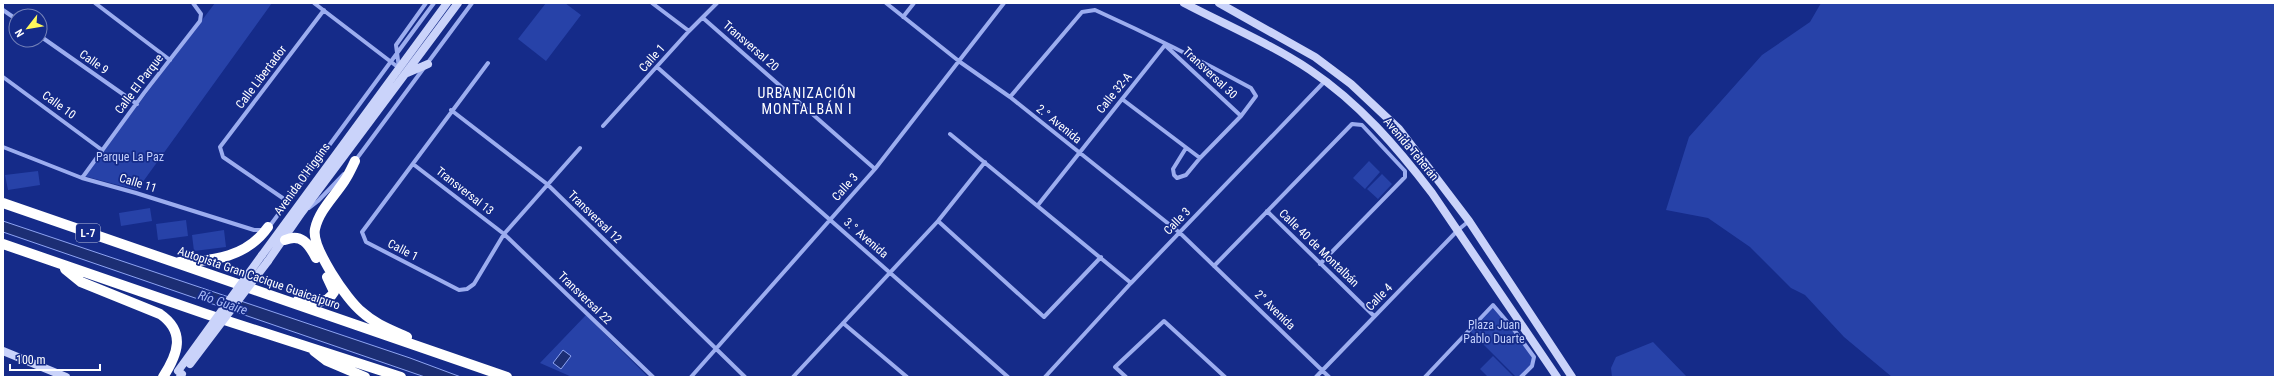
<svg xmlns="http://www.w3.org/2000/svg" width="2278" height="380" font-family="'Roboto Condensed',sans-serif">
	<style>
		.green { fill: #2742a8 }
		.water { fill: #1c2e74; stroke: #8ea4f2 }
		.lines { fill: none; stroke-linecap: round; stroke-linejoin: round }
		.street { stroke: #9cadef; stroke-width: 4 }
		.secondary { stroke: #cad3fa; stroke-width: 8 }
		.highway { stroke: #fff; stroke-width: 10 }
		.secondary-bridge { stroke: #cad3fa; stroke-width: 8 }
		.labels { text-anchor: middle; stroke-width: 3.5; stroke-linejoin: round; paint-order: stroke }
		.shield { fill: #152b89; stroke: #b9bfdc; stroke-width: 1 }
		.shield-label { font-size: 11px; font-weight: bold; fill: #fff }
		.street-label { font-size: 12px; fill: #fff; stroke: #152b89 }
		.park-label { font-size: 12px; fill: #c2cefb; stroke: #152b89 }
		.water-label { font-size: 13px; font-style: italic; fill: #a8b9f6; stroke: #152b89 }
		.quarter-label { font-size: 14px; letter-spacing: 1px; fill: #fff; stroke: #152b89 }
	</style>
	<rect width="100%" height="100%" fill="#152b89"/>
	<path class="green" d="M 215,3 L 272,3 L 137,190 L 84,176 Z
		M 546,3 L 565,3 L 581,15 L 546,61 L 518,39 Z
		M 1821,3 L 2275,3 L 2275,377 L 1892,377 L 1844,337 L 1805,295 L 1791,288 L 1750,247 L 1708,218 L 1666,210 L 1689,137 L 1762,55 L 1810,22 Z
		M 1369,161 L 1380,172 L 1365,189 L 1353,178 Z
		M 38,171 L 40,185 L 8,190 L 5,175 Z
		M 1382,174 L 1392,184 L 1378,199 L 1367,189 Z
		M 150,208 L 152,221 L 121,226 L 119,213 Z
		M 186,220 L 188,236 L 158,240 L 156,224 Z
		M 224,230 L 226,247 L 194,251 L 192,235 Z
		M 1493,305 L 1534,357 L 1532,366 L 1521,377 L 1516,377 L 1469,330 Z
		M 586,315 L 648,377 L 572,377 L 540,363 Z
		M 1653,342 L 1687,377 L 1612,377 L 1611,368 L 1616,357 Z
		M 1493,356 L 1514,377 L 1488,377 L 1480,369 Z"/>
	<path class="water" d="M 3,221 L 410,358 L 461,377 L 425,377 L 3,232 Z
		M 563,350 L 571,356 L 561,369 L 553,363 Z"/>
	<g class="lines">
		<path class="street" d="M 95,3 L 170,60
			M 314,3 L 399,68
			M 652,3 L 689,31
			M 886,3 L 960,62 L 1010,97 L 1180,233 L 1329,377
			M 3,10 L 16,19
			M 903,17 L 914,3
			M 703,18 L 875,169
			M 40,36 L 137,104
			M 1167,47 L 1241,116
			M 488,63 L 362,232 L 366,242 L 459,290 L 467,289 L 474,284 L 504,234 L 580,148
			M 657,67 L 1008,377
			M 399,68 L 396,45 L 426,3
			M 3,77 L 102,150
			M 1010,97 L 1082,12 L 1095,10 C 1148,34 1200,60 1251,88 L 1256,96 L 1241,116 L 1200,158 L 1122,99
			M 451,110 L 547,184 L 745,377
			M 603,126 L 689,31 L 717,3
			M 950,134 L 1131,283
			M 3,147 L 82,178 L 136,193 L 254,230 L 263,230
			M 1186,148 L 1173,169 L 1174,175 L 1177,178 L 1186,175 L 1200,158
			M 355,161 L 472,3
			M 413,164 L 504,234 L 653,377
			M 82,178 L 144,93 L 200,21 L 201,14 L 193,3
			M 287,201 L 223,157 L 220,147 L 324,10
			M 1038,205 L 1165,45
			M 309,208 L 318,201 L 344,174
			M 1267,211 L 1374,316
			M 938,221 L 1044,317 L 1101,257
			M 269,227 L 434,3
			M 1214,266 L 1352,124 L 1362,125 L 1405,171 L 1405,177 L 1320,264
			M 843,323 L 907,377
			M 691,377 L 875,169 L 1004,3
			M 793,377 L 938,221 L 985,162
			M 1045,377 L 1131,283 L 1325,81
			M 1126,377 L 1115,367 L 1164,321 L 1225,377
			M 1316,377 L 1458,230 L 1469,221
			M 1425,377 L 1493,305 L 1515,331 L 1534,357 L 1532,366 L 1521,377"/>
		<path class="secondary" d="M 1184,3 C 1226,25 1271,44 1310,70 C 1359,103 1397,147 1432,193 L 1557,377
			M 1219,3 L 1315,57 L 1351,84 L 1399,129 L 1469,221 L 1572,377
			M 407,73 L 428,64
			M 262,255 L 447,3
			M 268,261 L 302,212 L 458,3
			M 3,351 L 66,377
			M 180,377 L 182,374"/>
		<path class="highway" d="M 355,161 C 352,167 349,174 345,180 C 335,196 319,210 315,229 C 311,247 347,300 362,312 C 375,324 392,330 407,337
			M 3,203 L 507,377
			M 285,240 C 301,233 309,244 316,258
			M 3,244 L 206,314 L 401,377
			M 179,262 C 214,261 247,257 268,227
			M 65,269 L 81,282 L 160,314 C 186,332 178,354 163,377
			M 298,300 C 311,302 326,306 334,292 L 327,277
			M 314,351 L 327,361 L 365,377"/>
		<path class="secondary-bridge" d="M 190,364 L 268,261
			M 178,371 L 262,255"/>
	</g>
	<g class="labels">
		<rect class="shield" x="76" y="224" width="24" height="18" rx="3"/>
		<g class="shield-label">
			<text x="88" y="237">L-7</text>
		</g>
		<g class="street-label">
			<text transform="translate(751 46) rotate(41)" y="4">Transversal 20</text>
			<text transform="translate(652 58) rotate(-48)" y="4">Calle 1</text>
			<text transform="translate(94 62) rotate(35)" y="4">Calle 9</text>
			<text transform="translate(1210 73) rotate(43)" y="4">Transversal 30</text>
			<text transform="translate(261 77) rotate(-53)" y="4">Calle Libertador</text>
			<text transform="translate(139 84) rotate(-53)" y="4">Calle El Parque</text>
			<text transform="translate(1114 93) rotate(-51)" y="4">Calle 32-A</text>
			<text transform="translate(59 105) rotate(36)" y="4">Calle 10</text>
			<text transform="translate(1059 124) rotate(39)" y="4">2.° Avenida</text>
			<text transform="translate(1411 149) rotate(50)" y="4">Avenida Teherán</text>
			<text transform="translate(302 179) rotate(-54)" y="4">Avenida O'Higgins</text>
			<text transform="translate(138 183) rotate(17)" y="4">Calle 11</text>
			<text transform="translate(845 187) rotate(-48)" y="4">Calle 3</text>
			<text transform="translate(465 191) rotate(38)" y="4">Transversal 13</text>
			<text transform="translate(595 217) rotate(44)" y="4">Transversal 12</text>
			<text transform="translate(1177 221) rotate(-46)" y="4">Calle 3</text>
			<text transform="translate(866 238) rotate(41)" y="4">3.° Avenida</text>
			<text transform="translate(1319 248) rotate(44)" y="4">Calle 40 de Montalbán</text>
			<text transform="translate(403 250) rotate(27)" y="4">Calle 1</text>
			<text transform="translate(259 278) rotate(19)" y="4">Autopista Gran Cacique Guaicaipuro</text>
			<text transform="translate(1379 297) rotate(-46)" y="4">Calle 4</text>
			<text transform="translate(585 298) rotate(44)" y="4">Transversal 22</text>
			<text transform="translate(1275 310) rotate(44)" y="4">2° Avenida</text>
		</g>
		<g class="park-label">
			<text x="130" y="161">Parque La Paz</text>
			<text x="1494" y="329">Plaza Juan<tspan x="1494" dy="14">Pablo Duarte</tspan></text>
		</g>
		<g class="water-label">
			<text transform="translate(223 302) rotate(19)" y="5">Río Guaire</text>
		</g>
		<g class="quarter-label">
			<text x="807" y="98">URBANIZACIÓN<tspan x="807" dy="16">MONTALBÁN I</tspan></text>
		</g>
	</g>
	<rect width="2278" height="380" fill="none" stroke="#ffffff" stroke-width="8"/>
	<g transform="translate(28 28) rotate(239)"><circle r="19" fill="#152b89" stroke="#7380b8"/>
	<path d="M0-3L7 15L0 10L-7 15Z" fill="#fff85a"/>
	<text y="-6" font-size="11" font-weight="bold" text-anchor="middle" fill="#ffffff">N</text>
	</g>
	<path d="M10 364v6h90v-6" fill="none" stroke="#ffffff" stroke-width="2"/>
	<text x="16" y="364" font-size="12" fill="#ffffff" stroke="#152b89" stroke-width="3" paint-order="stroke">100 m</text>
</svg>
